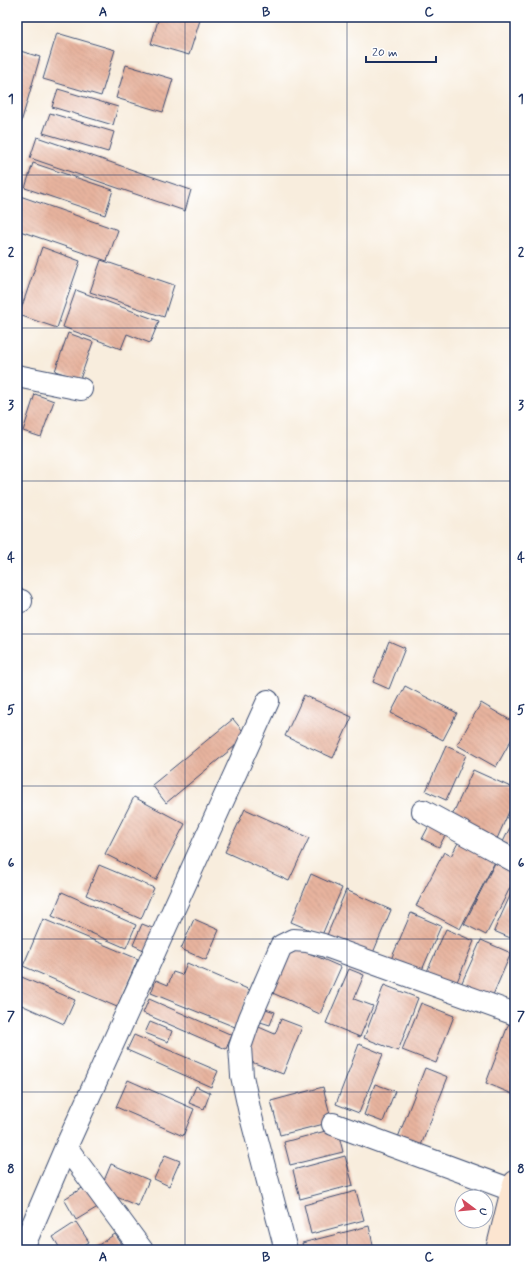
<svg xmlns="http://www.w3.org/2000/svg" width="532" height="1267" font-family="Mynerve,sans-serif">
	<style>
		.building { fill: url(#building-back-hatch) }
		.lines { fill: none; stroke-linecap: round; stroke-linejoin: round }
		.street-casing { stroke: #3c4c71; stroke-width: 24 }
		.secondary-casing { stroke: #3c4c71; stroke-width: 24 }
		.street { stroke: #fff; stroke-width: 22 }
		.secondary { stroke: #fce5d0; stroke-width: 22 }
		.grid { fill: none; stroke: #1b2f5e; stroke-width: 1; stroke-opacity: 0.55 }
		.neatline { fill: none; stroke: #1b2f5e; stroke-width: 1.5 }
		.grid-label { font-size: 13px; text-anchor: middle; font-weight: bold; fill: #1b2f5e }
	</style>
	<defs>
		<pattern id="building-back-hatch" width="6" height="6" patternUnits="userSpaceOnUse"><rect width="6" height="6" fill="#e7b39e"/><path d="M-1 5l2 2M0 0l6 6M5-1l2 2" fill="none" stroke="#c69a8a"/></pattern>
	</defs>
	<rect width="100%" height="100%" fill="#fff"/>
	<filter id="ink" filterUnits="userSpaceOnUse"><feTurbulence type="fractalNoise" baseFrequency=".025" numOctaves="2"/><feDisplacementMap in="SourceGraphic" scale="8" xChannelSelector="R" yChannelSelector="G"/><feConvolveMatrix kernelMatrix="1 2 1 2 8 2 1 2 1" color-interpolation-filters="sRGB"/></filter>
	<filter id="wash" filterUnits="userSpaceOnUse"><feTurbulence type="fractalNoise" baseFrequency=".012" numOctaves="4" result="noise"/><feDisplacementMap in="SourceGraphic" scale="16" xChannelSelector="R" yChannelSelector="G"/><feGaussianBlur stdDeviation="0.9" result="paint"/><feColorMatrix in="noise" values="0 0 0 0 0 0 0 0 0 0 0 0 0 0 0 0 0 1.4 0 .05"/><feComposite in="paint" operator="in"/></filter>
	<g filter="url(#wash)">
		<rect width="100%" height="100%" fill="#f8eddd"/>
		<g id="blocks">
			<path class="building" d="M 159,17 L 201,17 L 189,55 L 151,44 Z
				M 57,33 L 115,50 L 101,96 L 43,79 Z
				M 17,50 L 40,57 L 20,126 L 17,125 Z
				M 126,65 L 173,79 L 163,112 L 116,98 Z
				M 58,89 L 118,107 L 113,125 L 52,107 Z
				M 50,113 L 114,132 L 108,152 L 43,133 Z
				M 37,137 L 191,190 L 185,211 L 30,158 Z
				M 33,163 L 113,190 L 105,215 L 25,188 Z
				M 17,195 L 118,230 L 107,261 L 17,230 Z
				M 42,247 L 80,261 L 57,328 L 19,315 Z
				M 101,260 L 174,285 L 164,317 L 90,292 Z
				M 76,290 L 159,321 L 150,343 L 127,334 L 121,349 L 63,327 Z
				M 17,291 L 22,293 L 17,306 Z
				M 68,333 L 93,342 L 80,379 L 55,371 Z
				M 35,394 L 54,401 L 41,437 L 23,431 Z
				M 17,419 L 20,420 L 17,429 Z
				M 389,641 L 405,648 L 389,689 L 373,682 Z
				M 405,686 L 457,713 L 443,740 L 391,713 Z
				M 304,695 L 352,717 L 333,758 L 285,736 Z
				M 481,703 L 515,723 L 515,733 L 496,767 L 457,745 Z
				M 233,719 L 247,736 L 166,803 L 152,785 Z
				M 446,746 L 466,755 L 446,800 L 426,791 Z
				M 473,770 L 515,789 L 515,798 L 496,841 L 450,820 Z
				M 134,797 L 185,824 L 156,880 L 105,854 Z
				M 245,809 L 309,838 L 289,881 L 225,852 Z
				M 514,819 L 515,819 L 515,847 L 503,842 Z
				M 432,820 L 449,828 L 439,847 L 422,839 Z
				M 460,839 L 497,858 L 460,929 L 416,906 L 444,852 L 451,856 Z
				M 495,863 L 515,874 L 515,878 L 486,935 L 464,924 Z
				M 99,865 L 154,888 L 141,919 L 86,895 Z
				M 311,874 L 342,888 L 322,935 L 291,922 Z
				M 514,887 L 515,888 L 515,940 L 494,931 Z
				M 346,890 L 391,910 L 370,960 L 325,940 Z
				M 62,892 L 136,925 L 126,948 L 52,916 Z
				M 411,913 L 441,926 L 419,977 L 389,964 Z
				M 43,919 L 138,959 L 117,1007 L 23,966 Z
				M 194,919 L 219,930 L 206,960 L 181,949 Z
				M 142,924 L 155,929 L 146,951 L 133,945 Z
				M 446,929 L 474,941 L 454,989 L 425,976 Z
				M 481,940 L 511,953 L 490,1002 L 459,989 Z
				M 288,944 L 341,967 L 320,1014 L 268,991 Z
				M 187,963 L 250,990 L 235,1027 L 151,993 L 156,980 L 168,985 L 173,972 L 182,975 Z
				M 349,969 L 364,975 L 354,999 L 373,1006 L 360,1037 L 326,1023 Z
				M 17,975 L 75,1000 L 64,1024 L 17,1003 Z
				M 384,985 L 418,998 L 398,1051 L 364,1038 Z
				M 149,999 L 232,1035 L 226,1049 L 143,1013 Z
				M 421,1003 L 454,1016 L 436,1063 L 402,1050 Z
				M 259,1007 L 275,1012 L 270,1025 L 254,1020 Z
				M 281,1019 L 302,1027 L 283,1074 L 241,1058 L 254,1025 L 275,1034 Z
				M 150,1022 L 172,1031 L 168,1042 L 145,1033 Z
				M 509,1023 L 515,1025 L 515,1095 L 486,1083 Z
				M 134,1035 L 218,1071 L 211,1087 L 127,1050 Z
				M 359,1044 L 383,1054 L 359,1113 L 336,1104 Z
				M 425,1068 L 448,1077 L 420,1148 L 397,1140 Z
				M 128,1080 L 194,1109 L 183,1136 L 116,1107 Z
				M 375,1084 L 395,1091 L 383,1122 L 364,1115 Z
				M 196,1086 L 210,1093 L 204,1109 L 189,1103 Z
				M 323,1087 L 332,1122 L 280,1135 L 271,1101 Z
				M 337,1128 L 343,1152 L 290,1165 L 284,1142 Z
				M 165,1155 L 180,1161 L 169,1186 L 154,1179 Z
				M 345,1156 L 353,1185 L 300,1199 L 293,1170 Z
				M 111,1164 L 149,1180 L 138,1206 L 100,1190 Z
				M 89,1184 L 101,1205 L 76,1220 L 64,1199 Z
				M 356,1191 L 364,1220 L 311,1234 L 304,1205 Z
				M 76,1222 L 89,1242 L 77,1250 L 61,1250 L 53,1237 Z
				M 515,1222 L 515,1250 L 507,1250 Z
				M 369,1226 L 374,1250 L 304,1250 L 302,1243 Z
				M 115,1234 L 126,1250 L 91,1250 Z"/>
		</g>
	</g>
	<g filter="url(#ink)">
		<use href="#blocks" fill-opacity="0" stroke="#3c4c71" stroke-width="1"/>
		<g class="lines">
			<defs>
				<path id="street" d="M 17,376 L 81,389
					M 17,600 L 21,601
					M 423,811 L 515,861
					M 333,1124 L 512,1190
					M 66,1147 L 142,1250
					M 22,1250 L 66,1147 L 268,701
					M 286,1250 L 250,1113 L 242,1076 L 240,1047 L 250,1018 L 281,946 L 293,940 L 307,941 L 323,945 L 515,1014"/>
				<path id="secondary" d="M 497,1250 L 512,1190 L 515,1182"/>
			</defs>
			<use href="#street" class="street-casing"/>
			<use href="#secondary" class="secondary-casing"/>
			<use href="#street" class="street"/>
			<use href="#secondary" class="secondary"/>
		</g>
	</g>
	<path class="grid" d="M 185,17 L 185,1250M 347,17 L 347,1250M 17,175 L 515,175M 17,328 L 515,328M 17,481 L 515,481M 17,634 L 515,634M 17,786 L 515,786M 17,939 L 515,939M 17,1092 L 515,1092"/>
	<rect width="532" height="1267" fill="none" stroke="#fff" stroke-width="44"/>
	<g transform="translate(474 1209) rotate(106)"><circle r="19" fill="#ffffff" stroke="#a4acbf"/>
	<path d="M0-3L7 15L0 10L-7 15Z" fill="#d1495b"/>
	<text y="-6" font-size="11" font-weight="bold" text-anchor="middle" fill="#1b2f5e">U</text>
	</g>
	<path d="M366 56v6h70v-6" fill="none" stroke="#1b2f5e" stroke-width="2"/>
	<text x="372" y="56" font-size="12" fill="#1b2f5e" stroke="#ffffff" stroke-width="3" paint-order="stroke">20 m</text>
	<rect x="22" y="22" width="488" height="1223" class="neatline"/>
	<g class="grid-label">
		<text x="103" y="16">A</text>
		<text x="266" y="16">B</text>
		<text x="429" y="16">C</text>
		<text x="11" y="103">1</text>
		<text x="521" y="103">1</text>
		<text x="11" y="256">2</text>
		<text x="521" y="256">2</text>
		<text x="11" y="409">3</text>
		<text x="521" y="409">3</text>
		<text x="11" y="562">4</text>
		<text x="521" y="562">4</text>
		<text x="11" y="714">5</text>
		<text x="521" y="714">5</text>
		<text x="11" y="867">6</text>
		<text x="521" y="867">6</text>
		<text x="11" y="1020">7</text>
		<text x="521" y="1020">7</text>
		<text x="11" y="1173">8</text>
		<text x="521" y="1173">8</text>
		<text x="103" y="1261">A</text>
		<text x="266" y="1261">B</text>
		<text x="429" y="1261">C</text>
	</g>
</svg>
